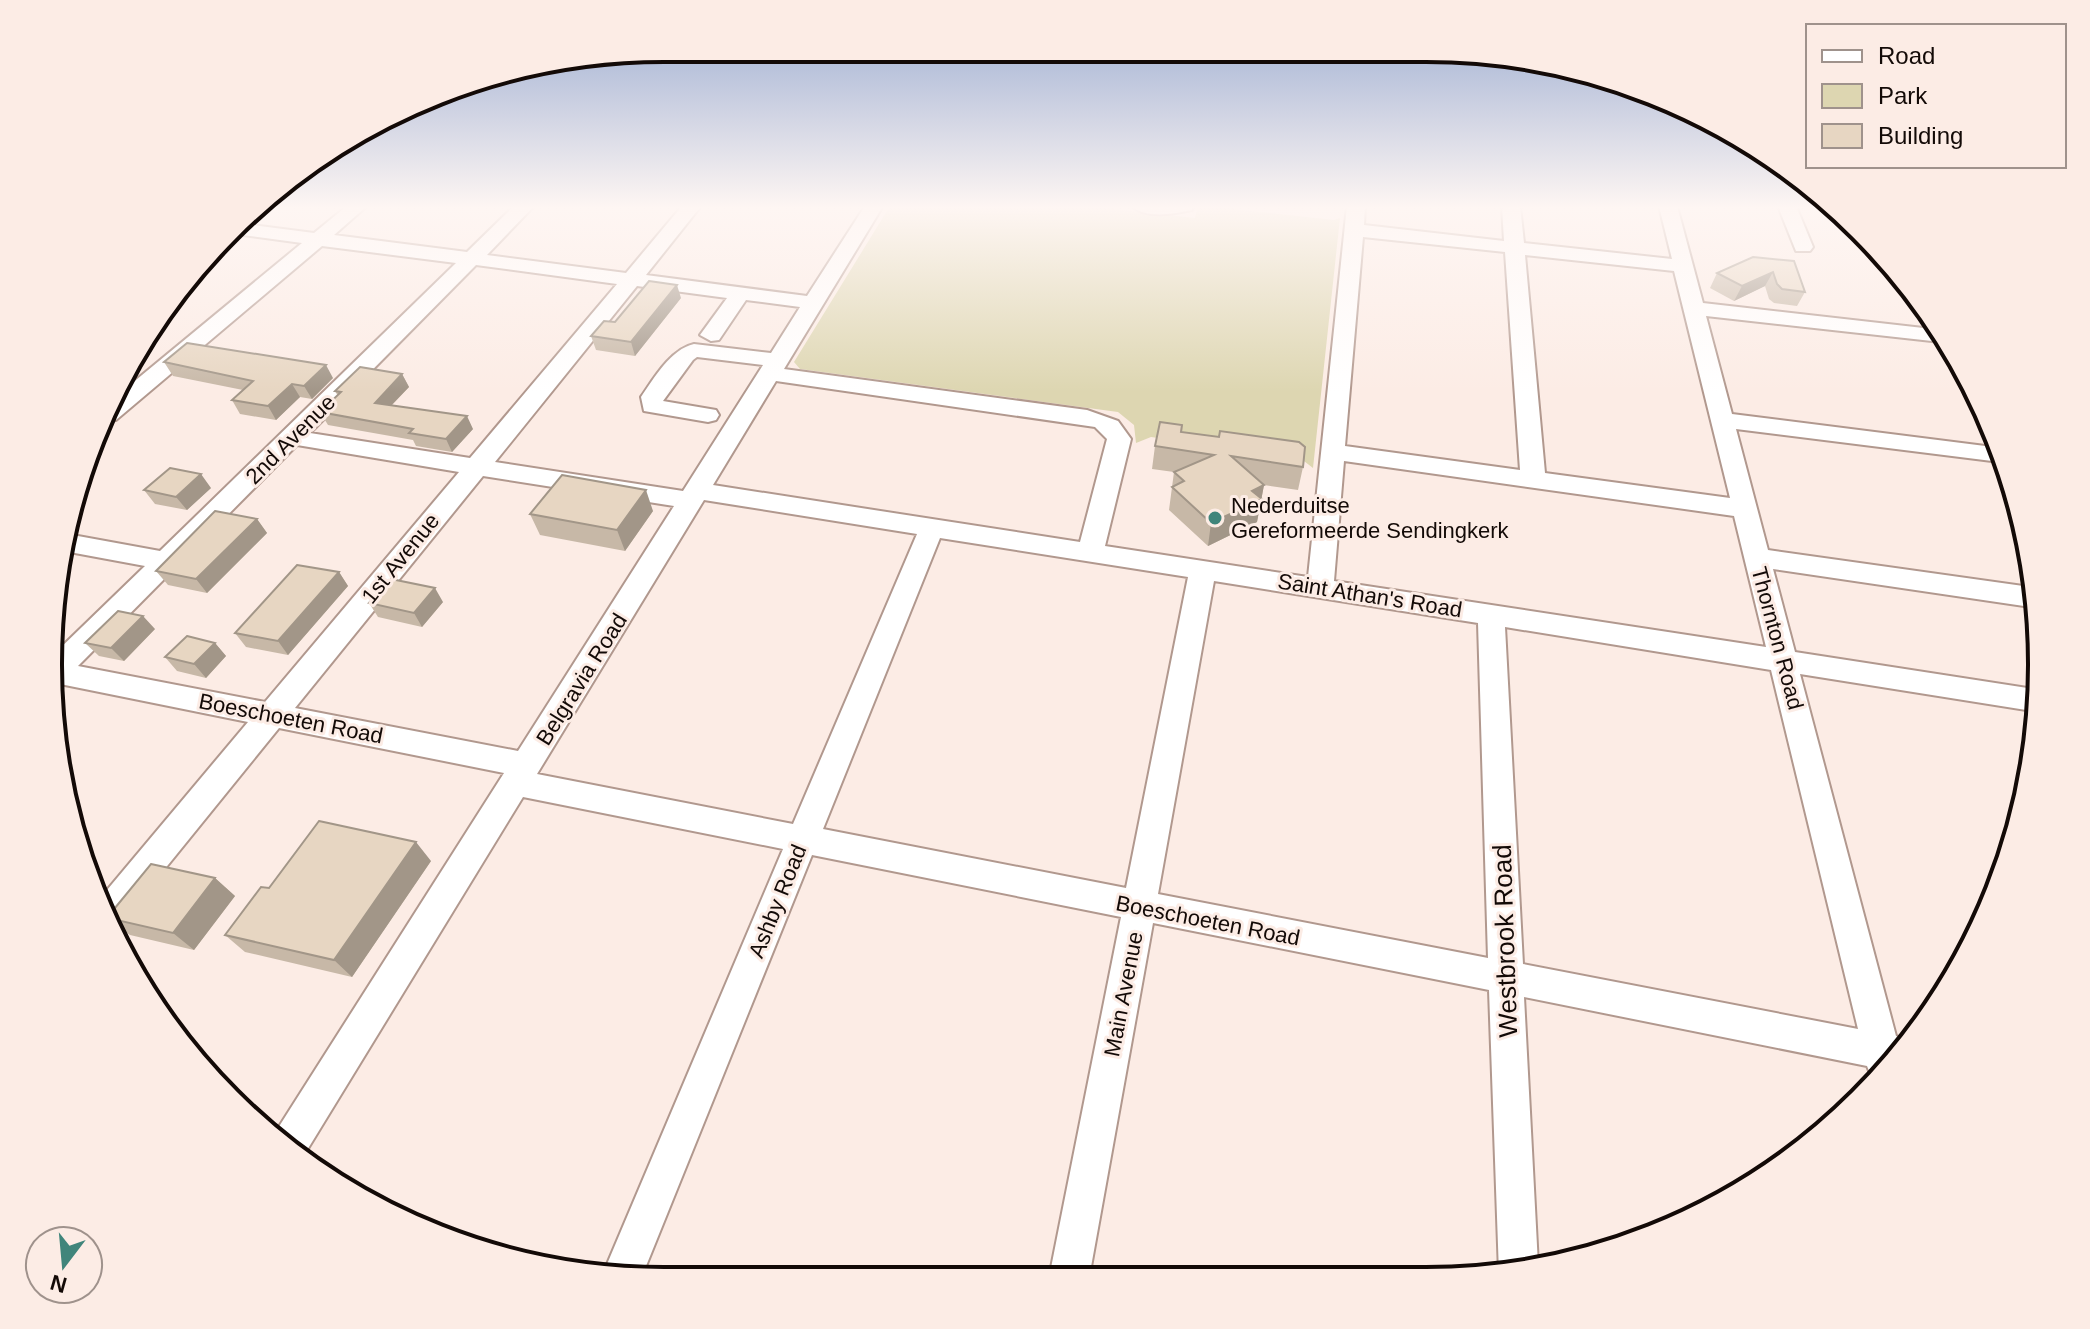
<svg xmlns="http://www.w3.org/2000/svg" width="2090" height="1329" font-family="Arial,sans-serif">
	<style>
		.green { fill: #ddd6b1 }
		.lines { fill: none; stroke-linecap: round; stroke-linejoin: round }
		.minor-casing { stroke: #b1988e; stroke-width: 4 }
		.minor { fill: #fff; fill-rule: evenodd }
		.wall { fill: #c7b8a7 }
		.shaded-wall { fill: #a29688 }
		.building { fill: #e7d6c2; stroke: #a29688; stroke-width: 2 }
		.poi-dot { fill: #40857b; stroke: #fcece5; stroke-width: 3 }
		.labels { text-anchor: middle; stroke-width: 6; stroke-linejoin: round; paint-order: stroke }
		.street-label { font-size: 22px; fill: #130a07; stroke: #fcece5 }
		.poi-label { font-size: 22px; fill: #130a07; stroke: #fcece5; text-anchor: start }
		.near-street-label { font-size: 26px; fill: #130a07; stroke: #fcece5 }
		.rim { fill: none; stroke: #130a07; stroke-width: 4 }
	</style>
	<rect width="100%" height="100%" fill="#fcece5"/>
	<path class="green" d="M 890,206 L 1084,206 L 1195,218 L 1198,206 L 1205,206 L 1334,220 L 1340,218 L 1313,468 L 1300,458 L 1151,437 L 1136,443 L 1134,425 L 1118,412 L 800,369 L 794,362 Z"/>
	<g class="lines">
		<defs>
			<path id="minor" d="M 347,206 L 367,206 L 334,235 L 467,252 L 514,206 L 534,206 L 487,255 L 626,273 L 682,206 L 701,206 L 646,275 L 807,296 L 865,206 L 883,206 L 784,369 L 1087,410 L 1118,421 L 1131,439 L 1105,546 L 1308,577 L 1347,206 L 1365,206 L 1364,225 L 1504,241 L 1502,206 L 1520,206 L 1524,243 L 1672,259 L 1659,206 L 1677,206 L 1703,303 L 1941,330 L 1950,343 L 1706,316 L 1732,414 L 2001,448 L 2008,463 L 1736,429 L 1768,550 L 2037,588 L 2037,608 L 1773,569 L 1795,652 L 2040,690 L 2039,712 L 1800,674 L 1896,1036 L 1913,1042 L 1877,1080 L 1872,1078 L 1867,1066 L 1524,997 L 1538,1265 L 1499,1273 L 1489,990 L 1153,923 L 1089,1278 L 1049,1278 L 1121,917 L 812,855 L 642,1276 L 602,1276 L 783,849 L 523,797 L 301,1160 L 289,1153 L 273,1136 L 504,773 L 279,728 L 121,923 L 115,925 L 102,896 L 248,722 L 55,683 L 52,656 L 145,566 L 64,551 L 67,534 L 160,551 L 456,263 L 322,246 L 116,420 L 105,421 L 119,394 L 302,243 L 235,234 L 245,224 L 314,233 ZM 1363,237 L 1505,252 L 1520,470 L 1345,446 ZM 1525,255 L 1674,271 L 1730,498 L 1545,473 ZM 476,265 L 617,284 L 470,458 L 310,433 ZM 637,286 L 727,298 L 700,335 L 711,341 L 719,340 L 746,300 L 800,307 L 771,353 L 694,344 C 671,349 654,378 641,397 L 644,411 L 708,422 L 716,420 L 719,415 L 716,410 L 663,401 L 693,360 L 697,357 L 763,365 L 683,491 L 495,462 ZM 776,381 L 1095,427 L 1107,439 L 1080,542 L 713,485 ZM 297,445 L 459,472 L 265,702 L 78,666 ZM 1344,461 L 1734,516 L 1766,647 L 1334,581 ZM 483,476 L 674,506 L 518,751 L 295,708 ZM 704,500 L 917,534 L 793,824 L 537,774 ZM 940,538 L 1188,577 L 1126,888 L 823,829 ZM 1214,581 L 1478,623 L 1488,958 L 1158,894 ZM 1505,627 L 1771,670 L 1858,1029 L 1523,964 Z
				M 1132,206 L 1194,206 L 1192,210 C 1174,214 1145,219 1132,206 Z
				M 1778,206 L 1796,206 L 1813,247 L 1810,251 L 1796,251 Z"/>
		</defs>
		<use href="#minor" class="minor-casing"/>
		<use href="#minor" class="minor"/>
	</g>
	<path class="wall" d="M 1753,257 L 1805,292 L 1797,306 L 1774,303 L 1769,299 L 1765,286 L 1734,301 L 1710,288 L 1717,273 Z
		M 681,298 L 635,356 L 596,350 L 591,336 L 615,322 Z
		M 164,362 L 333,378 L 312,399 L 300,397 L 276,420 L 240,414 L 232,400 L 243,390 L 173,376 Z
		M 402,374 L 409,387 L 392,405 L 473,429 L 452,452 L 416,446 L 413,440 L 328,425 L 320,412 L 338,396 L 335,391 Z
		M 1182,425 L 1182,432 L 1303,467 L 1298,490 L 1264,485 L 1257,522 L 1208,546 L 1169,510 L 1174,472 L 1152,469 L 1155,446 Z
		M 211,488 L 187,510 L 155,504 L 144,490 Z
		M 653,511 L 625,551 L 540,535 L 530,514 Z
		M 257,519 L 267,533 L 207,593 L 168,585 L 156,571 Z
		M 339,572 L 348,586 L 288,655 L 246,647 L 235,633 Z
		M 443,602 L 422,627 L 378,617 L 369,603 Z
		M 155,629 L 124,661 L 99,656 L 85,643 Z
		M 215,643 L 226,656 L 206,678 L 177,671 L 165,657 Z
		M 431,861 L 352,977 L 245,952 L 225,935 L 269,888 Z
		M 215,878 L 235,896 L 194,950 L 130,935 L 114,924 L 110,914 Z"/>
	<path class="shaded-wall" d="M 1773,272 L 1765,286 L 1734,301 L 1742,286 Z
		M 677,285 L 681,298 L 635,356 L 631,342 Z
		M 326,365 L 333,378 L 312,399 L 304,386 Z
		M 402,374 L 409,387 L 382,415 L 375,403 Z
		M 292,384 L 300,397 L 276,420 L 268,406 Z
		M 467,416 L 473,429 L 452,452 L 446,439 Z
		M 201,474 L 211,488 L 187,510 L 176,497 Z
		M 1264,485 L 1257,522 L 1208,546 L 1211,523 L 1252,491 Z
		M 646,490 L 653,511 L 625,551 L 617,530 Z
		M 257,519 L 267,533 L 207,593 L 196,579 Z
		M 339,572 L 348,586 L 288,655 L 278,641 Z
		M 435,588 L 443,602 L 422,627 L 414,613 Z
		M 143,616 L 155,629 L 124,661 L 111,648 Z
		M 215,643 L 226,656 L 206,678 L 194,664 Z
		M 416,842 L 431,861 L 352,977 L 334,960 Z
		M 215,878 L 235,896 L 194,950 L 173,933 Z"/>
	<path class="building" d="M 1753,257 L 1794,261 L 1805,292 L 1782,289 L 1777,284 L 1773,272 L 1742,286 L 1717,273 Z
		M 649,281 L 677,285 L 631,342 L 591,336 L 604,321 L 615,322 Z
		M 187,343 L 326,365 L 304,386 L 292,384 L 268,406 L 232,400 L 253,381 L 164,362 Z
		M 360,367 L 402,374 L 375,403 L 467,416 L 446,439 L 409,433 L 413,429 L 320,412 L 341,392 L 335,391 Z
		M 1160,422 L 1182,425 L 1181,432 L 1219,437 L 1220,431 L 1299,442 L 1305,447 L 1303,467 L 1231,456 L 1264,485 L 1252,491 L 1262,499 L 1211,523 L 1172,487 L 1184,481 L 1174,472 L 1214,455 L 1155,446 Z
		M 170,468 L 201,474 L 176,497 L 144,490 Z
		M 562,475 L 646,490 L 617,530 L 530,514 Z
		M 215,511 L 257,519 L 196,579 L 156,571 Z
		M 297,565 L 339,572 L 278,641 L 235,633 Z
		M 391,579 L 435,588 L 414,613 L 369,603 Z
		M 118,611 L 143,616 L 111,648 L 85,643 Z
		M 187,636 L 215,643 L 194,664 L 165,657 Z
		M 319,821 L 416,842 L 334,960 L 225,935 L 261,887 L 269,888 Z
		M 151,864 L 215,878 L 173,933 L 112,919 L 110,914 Z"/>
	<linearGradient id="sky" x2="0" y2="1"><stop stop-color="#98aad0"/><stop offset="0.53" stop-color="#fef6f3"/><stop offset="1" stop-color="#fef6f3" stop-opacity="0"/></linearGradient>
	<rect width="2090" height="392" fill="url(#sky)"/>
	<circle class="poi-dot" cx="1215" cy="518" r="8"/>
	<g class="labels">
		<g class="street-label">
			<text transform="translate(290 439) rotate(-45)" y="8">2nd Avenue</text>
			<text transform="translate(400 558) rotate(-51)" y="8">1st Avenue</text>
			<text transform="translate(1370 595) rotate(9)" y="8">Saint Athan's Road</text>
			<text transform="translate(1778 638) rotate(75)" y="8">Thornton Road</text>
			<text transform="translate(581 679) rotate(-58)" y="8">Belgravia Road</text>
			<text transform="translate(291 718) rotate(11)" y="8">Boeschoeten Road</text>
			<text transform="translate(777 901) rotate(-68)" y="8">Ashby Road</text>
			<text transform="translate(1208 920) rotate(11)" y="8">Boeschoeten Road</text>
			<text transform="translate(1123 994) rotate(-79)" y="8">Main Avenue</text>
		</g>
		<g class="poi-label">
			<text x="1231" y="513">Nederduitse<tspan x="1231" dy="25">Gereformeerde Sendingkerk</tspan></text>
		</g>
		<g class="near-street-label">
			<text transform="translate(1505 941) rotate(-92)" y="9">Westbrook Road</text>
		</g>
	</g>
	<path d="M0 0H2090V1329H0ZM664 62H1426A602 602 0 0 1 2028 664V665A602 602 0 0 1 1426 1267H664A602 602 0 0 1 62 665V664A602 602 0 0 1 664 62Z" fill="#fcece5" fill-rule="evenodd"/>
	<path class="rim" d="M664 62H1426A602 602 0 0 1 2028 664V665A602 602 0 0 1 1426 1267H664A602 602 0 0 1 62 665V664A602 602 0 0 1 664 62Z"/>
	<rect x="1806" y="24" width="260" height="144" fill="#fcece5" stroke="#9f928c" stroke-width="2"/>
	<rect x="1822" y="50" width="40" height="12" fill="#ffffff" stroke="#9f928c" stroke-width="2"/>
	<text x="1878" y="64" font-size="24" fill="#130a07">Road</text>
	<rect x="1822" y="84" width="40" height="24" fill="#ddd6b1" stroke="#9f928c" stroke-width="2"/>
	<text x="1878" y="104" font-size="24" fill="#130a07">Park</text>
	<rect x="1822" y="124" width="40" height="24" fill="#e7d6c2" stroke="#9f928c" stroke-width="2"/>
	<text x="1878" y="144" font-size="24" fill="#130a07">Building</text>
	<g transform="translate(64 1265) rotate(196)"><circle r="38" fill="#fcece5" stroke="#9f928c" stroke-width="2"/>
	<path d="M0-6L14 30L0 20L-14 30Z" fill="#40857b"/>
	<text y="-12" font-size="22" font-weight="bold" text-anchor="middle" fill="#130a07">N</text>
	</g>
</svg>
